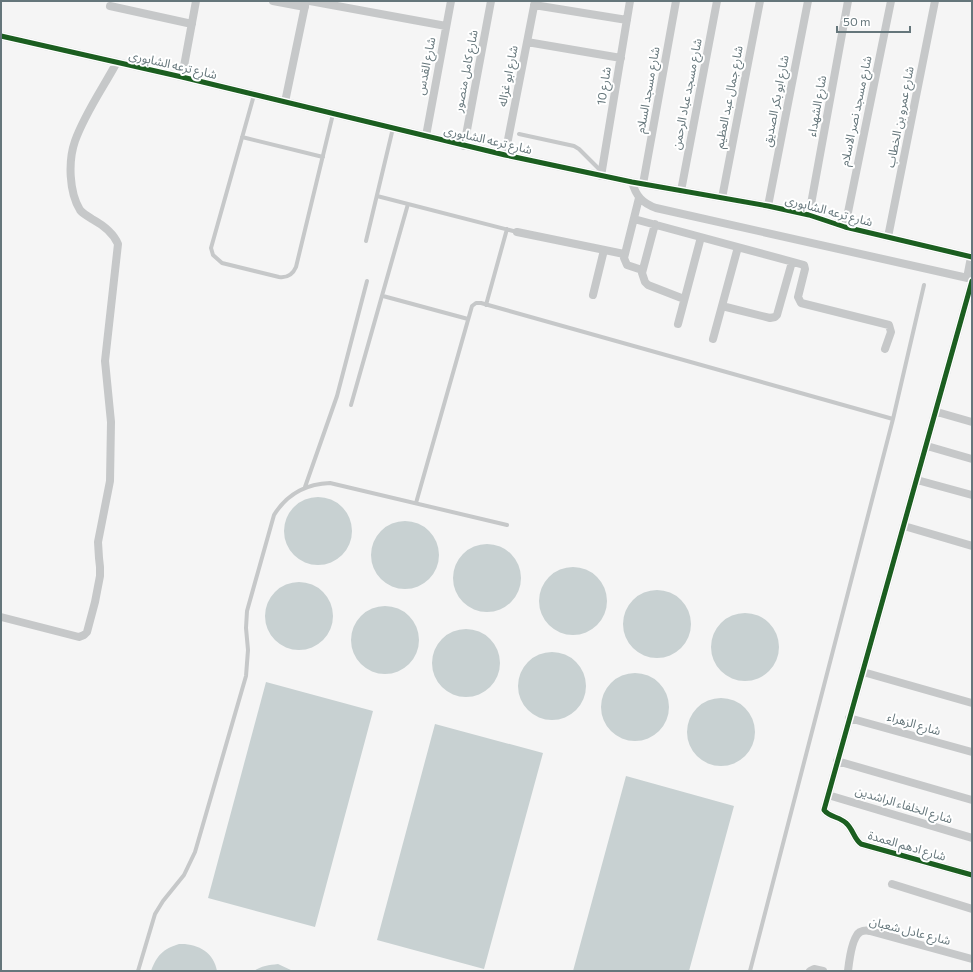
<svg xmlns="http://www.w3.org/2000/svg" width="973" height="972" font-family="Commissioner,'Noto Sans Arabic',sans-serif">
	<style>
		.water { fill: #c8d1d2 }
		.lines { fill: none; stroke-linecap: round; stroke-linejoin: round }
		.lane { stroke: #c6c8c9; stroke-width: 4 }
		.street { stroke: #c6c8c9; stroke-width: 8 }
		.cycleway-casing { stroke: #fff; stroke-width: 8 }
		.cycleway { stroke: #1b5e20; stroke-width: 5 }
		.labels { text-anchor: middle; stroke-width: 4; stroke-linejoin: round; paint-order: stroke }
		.street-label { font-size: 12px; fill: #65767b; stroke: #fff }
	</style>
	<rect width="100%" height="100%" fill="#f5f5f5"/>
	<path class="water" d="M284 531a34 34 0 1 1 68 0a34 34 0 1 1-68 0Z
		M371 555a34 34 0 1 1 68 0a34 34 0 1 1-68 0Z
		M453 578a34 34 0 1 1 68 0a34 34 0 1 1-68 0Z
		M539 601a34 34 0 1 1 68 0a34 34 0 1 1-68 0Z
		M265 616a34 34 0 1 1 68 0a34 34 0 1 1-68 0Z
		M623 624a34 34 0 1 1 68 0a34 34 0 1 1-68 0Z
		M351 640a34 34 0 1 1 68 0a34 34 0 1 1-68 0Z
		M711 647a34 34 0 1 1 68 0a34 34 0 1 1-68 0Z
		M432 663a34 34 0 1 1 68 0a34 34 0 1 1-68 0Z
		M518 686a34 34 0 1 1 68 0a34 34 0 1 1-68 0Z
		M601 707a34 34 0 1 1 68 0a34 34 0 1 1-68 0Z
		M 266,682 L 373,711 L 315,927 L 208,898 Z
		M687 732a34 34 0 1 1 68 0a34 34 0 1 1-68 0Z
		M 435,724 L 543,753 L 484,969 L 377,940 Z
		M 626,776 L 734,806 L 689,971 L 573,971 Z
		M 179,944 C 197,943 214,952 217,971 L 151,971 C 157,955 163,949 179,944 Z
		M 278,964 L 293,971 L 254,971 C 261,966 269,965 278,964 Z"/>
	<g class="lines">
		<path class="lane" d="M 254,95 L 211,248 L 213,255 L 222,263 L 279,277 C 287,278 293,274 296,267 L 333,114
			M 519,134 L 574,146 L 579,149 L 602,172
			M 242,137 L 323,157
			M 377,196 L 517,232
			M 366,241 L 393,128
			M 383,296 L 468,319
			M 486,305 L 507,229
			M 351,405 L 408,204
			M 305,487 L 337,396 L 367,281
			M 416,503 L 472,306 L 476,303 L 481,303 L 893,419
			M 138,971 L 155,914 L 163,901 L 184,875 L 195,852 L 246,676 L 248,650 L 246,628 L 247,611 L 274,515 C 287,494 305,484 330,483 L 507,525
			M 750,971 L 893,419 L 924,285"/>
		<path class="street" d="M 273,1 L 305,7
			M 310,1 L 446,26
			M 534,5 L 627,20
			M 110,6 L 192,24
			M 1,36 L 182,77 L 505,155 L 632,182 L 768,206 L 809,215 L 845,227 L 972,257
			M 527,42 L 621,58
			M 182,77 L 196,1
			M 285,102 L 306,1
			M 426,136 L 451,1
			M 464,146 L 491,1
			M 505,155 L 535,1
			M 601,176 L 630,1
			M 632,182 C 636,196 642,203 656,208 L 972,279
			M 643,184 L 676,1
			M 681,191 L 717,1
			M 639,198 L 624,258 L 627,265 L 642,270
			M 722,198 L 760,1
			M 768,206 L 808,1
			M 809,215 L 848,1
			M 634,219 L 804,265 L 805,269 L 798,297 L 801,303 L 889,325 L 891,332 L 885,349
			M 655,224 L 642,273 L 645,282 L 648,285 L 684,299
			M 845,227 L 891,1
			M 517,232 L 624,254
			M 888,237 L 935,1
			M 967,278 L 971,257
			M 972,281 L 824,810 C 829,817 840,817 846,823 C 853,829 854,839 861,844 L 972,875
			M 593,295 L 604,250
			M 722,306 L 770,318 L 775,317 L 777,315 L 792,262
			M 678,324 L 701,237
			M 713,339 L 738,247
			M 937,412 L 972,422
			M 927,446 L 972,459
			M 917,480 L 972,495
			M 904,526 L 972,546
			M 1,617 L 79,637 L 84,635 L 87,632 L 95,602 L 100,576 L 100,567 L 99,558 L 98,542 L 110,481 L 111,422 L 105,361 L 118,244 C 113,232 103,225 92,219 C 88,216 83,214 80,210 C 69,192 68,161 75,141 C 85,113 103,88 117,62
			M 863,672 L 972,703
			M 849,718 L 972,752
			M 837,761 L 972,800
			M 828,795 L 972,838
			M 892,884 L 972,909
			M 810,971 L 814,969 L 823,971
			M 848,971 C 849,962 852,937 860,932 C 864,930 866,930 870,931 L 972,959"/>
		<defs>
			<path id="cycleway" d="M 1,36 L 182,77 L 505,155 L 632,182 L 768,206 L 809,215 L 845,227 L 972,257
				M 972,281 L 824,810 C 829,817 840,817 846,823 C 853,829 854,839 861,844 L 972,875"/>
		</defs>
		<use href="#cycleway" class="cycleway-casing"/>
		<use href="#cycleway" class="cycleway"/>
	</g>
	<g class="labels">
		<g class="street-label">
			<text transform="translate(173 65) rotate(13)" y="4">شارع ترعه الشابورى</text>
			<text transform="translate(426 66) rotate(-79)" y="4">شارع القدس</text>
			<text transform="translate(466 71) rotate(-79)" y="4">شارع كامل منصور</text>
			<text transform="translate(508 76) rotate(-79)" y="4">شارع ابو غزاله</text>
			<text transform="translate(604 86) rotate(-81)" y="4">شارع 10</text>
			<text transform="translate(648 90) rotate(-80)" y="4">شارع مسجد السلام</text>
			<text transform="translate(687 94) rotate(-79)" y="4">شارع مسجد عباد الرحمن</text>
			<text transform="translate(729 97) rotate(-79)" y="4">شارع جمال عبد العظيم</text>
			<text transform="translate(776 101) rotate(-79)" y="4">شارع ابو بكر الصديق</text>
			<text transform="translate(817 106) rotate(-80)" y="4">شارع الشهداء</text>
			<text transform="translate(856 111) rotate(-78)" y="4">شارع مسجد نصر الاسلام</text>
			<text transform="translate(900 117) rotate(-79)" y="4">شارع عمرو بن الخطاب</text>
			<text transform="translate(488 140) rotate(13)" y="4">شارع ترعه الشابورى</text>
			<text transform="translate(829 211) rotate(15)" y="4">شارع ترعه الشابورى</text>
			<text transform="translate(914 724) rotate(16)" y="4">شارع الزهراء</text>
			<text transform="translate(904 805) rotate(17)" y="4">شارع الخلفاء الراشدين</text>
			<text transform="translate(907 846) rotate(16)" y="4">شارع ادهم العمدة</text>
			<text transform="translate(910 931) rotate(14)" y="4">شارع عادل شعبان</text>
		</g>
	</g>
	<rect width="973" height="972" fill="none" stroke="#65767b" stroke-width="4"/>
	<path d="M837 26v6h73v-6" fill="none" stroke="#65767b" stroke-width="2"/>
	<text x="843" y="26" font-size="12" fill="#65767b" stroke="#ffffff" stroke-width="3" paint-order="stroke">50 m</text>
</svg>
